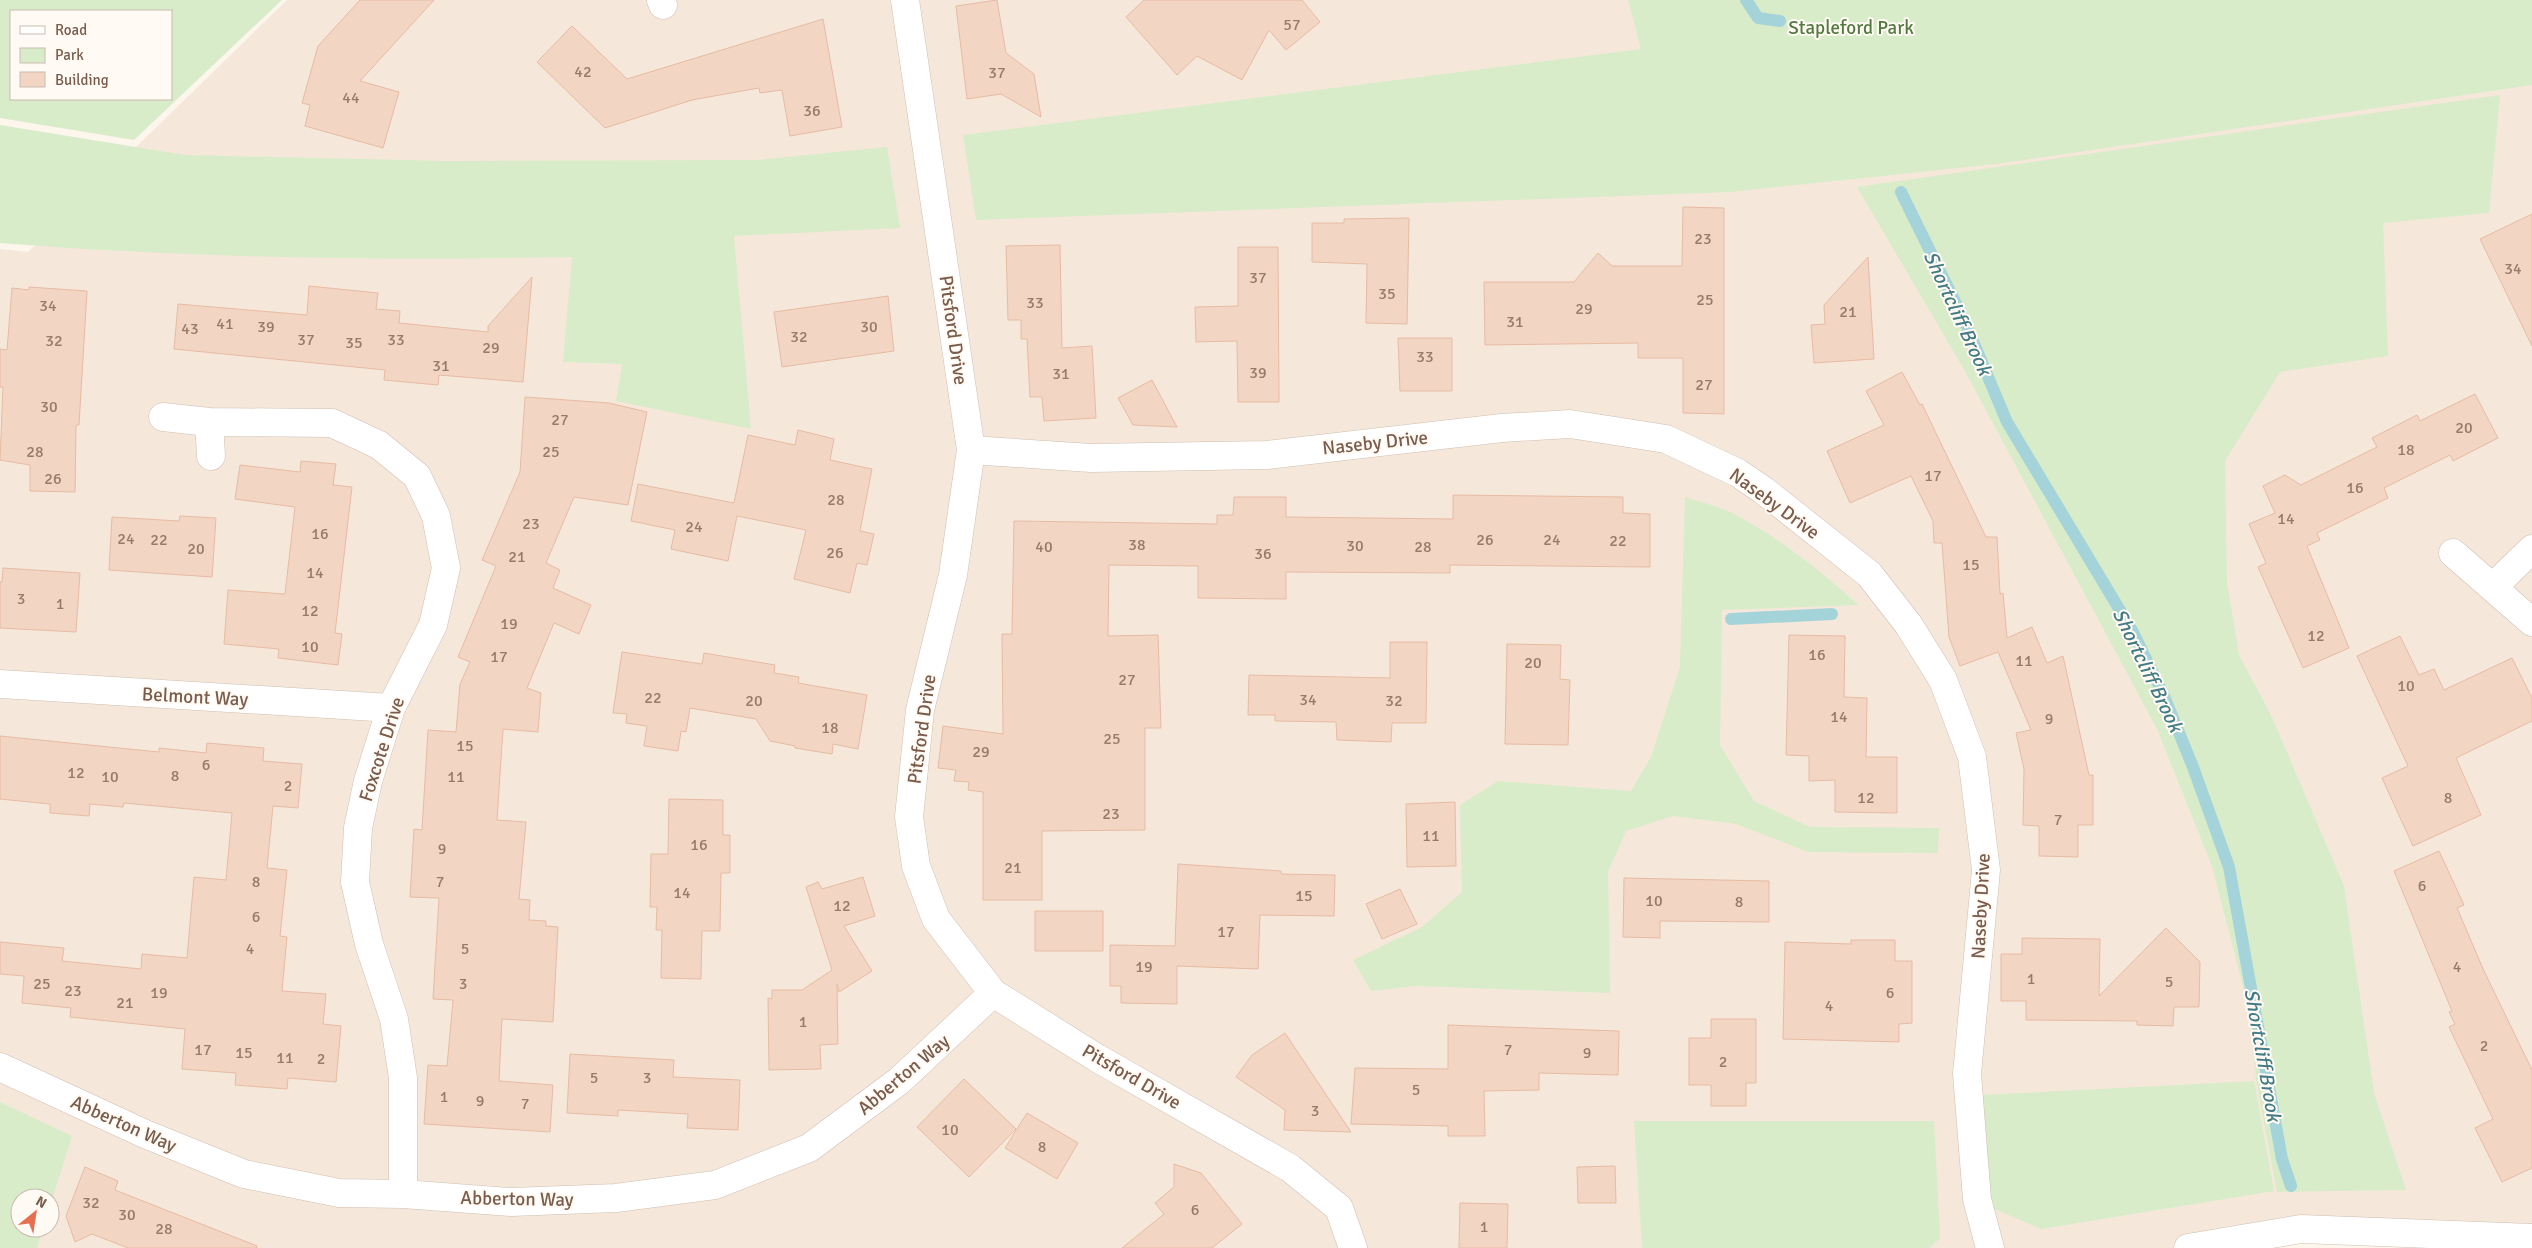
<svg xmlns="http://www.w3.org/2000/svg" width="2532" height="1248" font-family="Signika,sans-serif">
	<style>
		.residential { fill: #f5e8da; fill-rule: evenodd }
		.green { fill: #d8ecc9; fill-rule: evenodd }
		.lines { fill: none; stroke-linecap: round; stroke-linejoin: round }
		.stream { stroke: #a5d3da; stroke-width: 12 }
		.building { fill: #f3d5c3; stroke: #e6bba3 }
		.minor-casing { stroke: #d1beb0; stroke-width: 29 }
		.minor { stroke: #fff; stroke-width: 28 }
		.labels { text-anchor: middle; stroke-width: 4; stroke-linejoin: round; paint-order: stroke }
		.number-label { font-size: 16px; fill: #987a6a }
		.park-label { font-size: 19px; fill: #537a41; stroke: #fffaf3 }
		.street-label { font-size: 19px; fill: #7a5c4d; stroke: #fffaf3 }
		.water-label { font-size: 20px; font-style: italic; fill: #437c86; stroke: #fffaf3 }
	</style>
	<rect width="100%" height="100%" fill="#fdf6ec"/>
	<path class="residential" d="M 287,0 L 2532,0 L 2532,1238 L 2301,1229 L 2188,1248 L 0,1248 L 0,249 L 28,252 ZM 20,1198 L 50,1198 L 50,1228 L 20,1228 Z"/>
	<path class="green" d="M 0,0 L 282,0 L 134,140 L 0,118 ZM 11,11 L 171,11 L 171,99 L 11,99 Z
		M 1628,0 L 2532,0 L 2532,85 L 1996,164 L 1730,192 L 976,220 L 963,135 L 1641,49 Z
		M 2500,95 L 2489,213 L 2383,223 L 2388,356 L 2280,372 L 2225,461 L 2227,582 L 2239,655 L 2272,717 L 2344,886 L 2374,1093 L 2406,1190 L 2277,1192 L 2256,1080 L 2251,1018 L 2212,866 L 2157,729 L 1965,371 L 1857,187 Z
		M 0,125 L 185,155 L 446,161 L 758,160 L 887,147 L 900,228 L 734,236 L 751,429 L 616,401 L 622,364 L 563,362 L 572,257 C 381,261 190,258 0,243 Z
		M 1685,497 C 1700,502 1717,506 1732,513 C 1779,537 1819,570 1859,605 L 1722,610 L 1720,745 L 1754,801 L 1810,827 L 1939,828 L 1938,853 L 1808,852 L 1736,824 L 1673,816 L 1626,831 L 1608,872 L 1610,993 L 1415,986 L 1371,991 L 1353,960 L 1422,927 L 1462,892 L 1460,805 L 1498,781 L 1631,791 L 1651,757 L 1680,667 Z
		M 2254,1081 L 2274,1191 L 2041,1229 L 1990,1207 L 1981,1095 Z
		M 0,1102 L 72,1136 L 50,1206 L 50,1198 L 20,1198 L 20,1228 L 43,1228 L 37,1248 L 0,1248 Z
		M 1634,1121 L 1934,1121 L 1940,1238 L 1930,1248 L 1642,1248 Z"/>
	<g class="lines">
		<path class="stream" d="M 1746,0 L 1758,18 L 1780,21
			M 1901,192 L 1965,322 L 2007,422 L 2133,632 L 2164,696 L 2193,767 L 2229,867 L 2282,1159 L 2291,1186
			M 1731,619 L 1832,614"/>
	</g>
	<path class="building" d="M 360,0 L 434,0 L 360,81 L 399,92 L 383,148 L 305,126 L 310,105 L 302,103 L 318,46 Z
		M 997,0 L 1006,53 L 1034,74 L 1041,117 L 1001,94 L 967,99 L 956,6 Z
		M 1144,0 L 1302,0 L 1320,22 L 1286,50 L 1269,30 L 1242,80 L 1197,56 L 1177,75 L 1126,17 Z
		M 823,19 L 842,127 L 790,136 L 782,90 L 760,93 L 759,88 L 692,100 L 605,128 L 537,62 L 572,26 L 627,79 Z
		M 1683,207 L 1724,208 L 1724,414 L 1683,413 L 1683,358 L 1638,358 L 1638,343 L 1485,345 L 1484,282 L 1574,282 L 1598,253 L 1612,266 L 1682,266 Z
		M 2532,214 L 2532,346 L 2480,239 Z
		M 1409,218 L 1407,324 L 1366,323 L 1367,264 L 1312,262 L 1312,223 L 1344,223 L 1344,219 Z
		M 1060,245 L 1062,348 L 1092,346 L 1096,418 L 1044,421 L 1042,397 L 1030,397 L 1027,339 L 1021,339 L 1021,320 L 1008,320 L 1006,246 Z
		M 1238,247 L 1278,247 L 1279,402 L 1238,402 L 1237,341 L 1196,342 L 1195,307 L 1238,306 Z
		M 1868,257 L 1874,359 L 1814,363 L 1811,325 L 1825,324 L 1824,305 Z
		M 532,277 L 523,382 L 439,375 L 438,385 L 384,380 L 385,370 L 174,349 L 178,304 L 307,315 L 309,286 L 378,293 L 376,309 L 400,311 L 399,323 L 488,332 L 488,326 Z
		M 29,287 L 87,291 L 79,425 L 76,425 L 75,492 L 30,491 L 30,465 L 0,460 L 3,387 L 0,387 L 0,349 L 7,350 L 12,288 L 29,290 Z
		M 888,296 L 894,351 L 782,367 L 774,312 Z
		M 1398,338 L 1452,338 L 1452,391 L 1400,391 Z
		M 1902,372 L 1920,405 L 1922,404 L 1986,537 L 1997,537 L 2000,594 L 2003,593 L 2007,638 L 2032,627 L 2047,663 L 2063,656 L 2089,775 L 2093,775 L 2093,825 L 2078,825 L 2078,857 L 2039,856 L 2039,826 L 2023,825 L 2024,769 L 2016,733 L 2031,730 L 1998,652 L 1960,666 L 1949,637 L 1942,543 L 1934,543 L 1933,521 L 1911,476 L 1850,503 L 1827,451 L 1884,425 L 1866,391 Z
		M 1152,380 L 1177,427 L 1133,425 L 1118,398 Z
		M 2475,394 L 2498,438 L 2453,461 L 2450,455 L 2384,488 L 2388,498 L 2317,533 L 2320,540 L 2307,546 L 2349,648 L 2303,668 L 2258,567 L 2266,563 L 2249,524 L 2275,513 L 2263,486 L 2285,475 L 2301,485 L 2377,447 L 2372,438 L 2417,415 L 2420,421 Z
		M 525,397 L 609,403 L 647,412 L 628,505 L 574,497 L 546,563 L 560,570 L 553,588 L 591,605 L 579,634 L 554,623 L 527,688 L 541,693 L 538,732 L 503,729 L 497,820 L 526,822 L 519,899 L 530,900 L 529,920 L 546,921 L 546,926 L 558,927 L 553,1022 L 502,1019 L 499,1081 L 553,1085 L 550,1132 L 424,1124 L 428,1065 L 447,1066 L 453,1000 L 433,999 L 439,898 L 410,897 L 414,829 L 422,830 L 428,730 L 456,732 L 460,684 L 470,662 L 458,657 L 496,566 L 482,560 L 520,472 Z
		M 798,430 L 834,439 L 830,460 L 872,469 L 860,531 L 874,534 L 867,565 L 857,563 L 850,593 L 794,579 L 806,530 L 737,516 L 728,561 L 671,549 L 675,530 L 631,521 L 638,484 L 734,503 L 748,435 L 795,445 Z
		M 301,461 L 336,464 L 333,485 L 352,487 L 335,633 L 342,634 L 338,665 L 278,658 L 279,649 L 224,644 L 228,590 L 285,594 L 295,507 L 235,499 L 240,465 L 300,472 Z
		M 1453,495 L 1623,497 L 1623,513 L 1650,514 L 1650,567 L 1450,565 L 1450,573 L 1286,572 L 1286,599 L 1198,598 L 1198,566 L 1109,565 L 1108,636 L 1158,635 L 1161,728 L 1145,728 L 1145,830 L 1042,831 L 1042,900 L 983,900 L 983,792 L 968,790 L 969,782 L 954,781 L 956,770 L 938,768 L 943,726 L 1003,734 L 1002,634 L 1012,634 L 1014,521 L 1217,524 L 1217,515 L 1233,515 L 1234,497 L 1286,497 L 1286,517 L 1453,519 Z
		M 180,516 L 216,518 L 212,577 L 109,570 L 112,517 L 179,521 Z
		M 3,568 L 80,573 L 76,632 L 0,628 L 0,582 L 2,582 Z
		M 1789,635 L 1845,636 L 1844,697 L 1867,698 L 1866,757 L 1897,757 L 1897,813 L 1835,812 L 1835,780 L 1809,781 L 1809,756 L 1786,755 Z
		M 2400,636 L 2419,675 L 2434,669 L 2444,690 L 2512,658 L 2532,698 L 2532,721 L 2456,758 L 2481,815 L 2413,846 L 2382,778 L 2408,766 L 2357,656 Z
		M 1390,642 L 1427,642 L 1426,723 L 1392,723 L 1391,742 L 1337,740 L 1336,722 L 1275,721 L 1275,715 L 1248,715 L 1249,675 L 1390,678 Z
		M 1507,644 L 1561,645 L 1560,679 L 1570,680 L 1568,745 L 1505,744 Z
		M 622,652 L 702,664 L 704,653 L 775,665 L 774,673 L 799,677 L 798,683 L 867,695 L 858,749 L 833,744 L 832,754 L 795,748 L 795,746 L 770,741 L 756,719 L 690,708 L 686,732 L 681,731 L 678,751 L 644,746 L 647,726 L 626,723 L 627,714 L 613,713 Z
		M 0,736 L 159,752 L 159,748 L 206,753 L 207,743 L 264,748 L 263,761 L 302,764 L 298,808 L 273,806 L 267,868 L 287,870 L 280,936 L 287,937 L 282,991 L 326,994 L 323,1024 L 341,1026 L 336,1082 L 288,1078 L 287,1089 L 235,1085 L 236,1073 L 182,1069 L 185,1029 L 70,1017 L 71,1008 L 22,1003 L 24,976 L 0,974 L 0,942 L 64,948 L 62,961 L 141,969 L 142,954 L 187,958 L 194,877 L 226,880 L 232,813 L 124,803 L 123,807 L 90,804 L 89,816 L 50,813 L 50,804 L 0,799 Z
		M 669,799 L 723,800 L 723,835 L 730,835 L 730,873 L 721,873 L 720,931 L 702,931 L 701,979 L 661,978 L 662,930 L 656,930 L 657,907 L 650,907 L 651,854 L 668,854 Z
		M 1455,802 L 1456,866 L 1407,867 L 1406,804 Z
		M 2439,851 L 2464,905 L 2457,908 L 2484,971 L 2532,1070 L 2532,1168 L 2502,1182 L 2475,1128 L 2493,1119 L 2449,1027 L 2455,1024 L 2449,1012 L 2452,1011 L 2394,871 Z
		M 1178,864 L 1281,871 L 1281,874 L 1335,875 L 1334,916 L 1260,915 L 1258,969 L 1177,966 L 1177,1004 L 1121,1003 L 1121,986 L 1110,986 L 1110,945 L 1175,946 Z
		M 863,877 L 875,916 L 844,926 L 872,971 L 839,992 L 837,984 L 838,1044 L 820,1045 L 821,1069 L 769,1070 L 768,998 L 772,999 L 772,990 L 802,990 L 832,970 L 806,887 L 818,882 L 822,889 Z
		M 1624,878 L 1769,881 L 1769,922 L 1660,921 L 1660,938 L 1623,937 Z
		M 1400,889 L 1417,924 L 1382,939 L 1366,904 Z
		M 1035,911 L 1103,911 L 1103,951 L 1035,951 Z
		M 2166,928 L 2200,962 L 2199,1007 L 2174,1007 L 2173,1026 L 2137,1025 L 2137,1021 L 2026,1020 L 2026,1001 L 2001,1001 L 2001,954 L 2022,954 L 2022,938 L 2100,939 L 2099,996 Z
		M 1851,940 L 1895,940 L 1895,961 L 1912,961 L 1912,1023 L 1899,1024 L 1899,1042 L 1783,1039 L 1785,942 L 1851,944 Z
		M 1711,1019 L 1756,1019 L 1756,1083 L 1746,1083 L 1746,1106 L 1711,1106 L 1711,1085 L 1689,1085 L 1689,1038 L 1711,1038 Z
		M 1448,1025 L 1619,1031 L 1618,1075 L 1539,1073 L 1539,1090 L 1484,1091 L 1485,1136 L 1448,1136 L 1448,1126 L 1351,1124 L 1355,1068 L 1448,1069 Z
		M 1285,1033 L 1351,1132 L 1284,1130 L 1285,1110 L 1236,1077 L 1252,1055 Z
		M 570,1054 L 674,1060 L 673,1077 L 740,1080 L 738,1130 L 687,1128 L 688,1114 L 618,1110 L 618,1116 L 567,1113 Z
		M 964,1079 L 1016,1129 L 969,1177 L 917,1127 Z
		M 1027,1113 L 1078,1143 L 1057,1179 L 1005,1148 Z
		M 1174,1164 L 1201,1173 L 1242,1224 L 1212,1248 L 1122,1248 L 1164,1214 L 1155,1203 L 1174,1187 Z
		M 1615,1166 L 1616,1203 L 1578,1203 L 1577,1167 Z
		M 85,1167 L 118,1181 L 115,1190 L 257,1246 L 257,1248 L 128,1248 L 92,1234 L 75,1242 L 66,1216 Z
		M 1460,1203 L 1508,1204 L 1507,1248 L 1459,1248 Z"/>
	<g class="lines">
		<defs>
			<path id="minor" d="M 661,0 L 663,5
				M 905,0 L 971,450 L 953,575 L 920,710 L 909,817 L 916,866 L 936,919 L 993,993 L 1097,1058 L 1290,1168 L 1339,1208 L 1353,1248
				M 163,417 L 209,422 L 332,423 L 379,445 L 417,476 L 436,516 L 446,568 L 433,625 L 391,708 L 368,781 L 358,828 L 355,882 L 369,944 L 394,1019 L 403,1078 L 403,1194
				M 209,422 L 211,456
				M 971,450 L 1091,458 L 1267,455 L 1502,428 L 1570,424 L 1666,439 L 1738,473 L 1763,490 L 1869,574 L 1908,624 L 1943,680 L 1972,757 L 1986,870 L 1967,1074 L 1977,1199 L 1990,1248
				M 2453,553 L 2532,622
				M 2493,587 L 2532,549
				M 0,684 L 391,708
				M 0,1067 L 145,1134 L 244,1174 L 339,1193 L 403,1194 L 511,1202 L 616,1198 L 715,1185 L 809,1148 L 899,1081 L 993,993
				M 2188,1248 L 2301,1229 L 2532,1238"/>
		</defs>
		<use href="#minor" class="minor-casing"/>
		<use href="#minor" class="minor"/>
	</g>
	<g class="labels">
		<g class="number-label">
			<text x="1292" y="30">57</text>
			<text x="583" y="77">42</text>
			<text x="997" y="78">37</text>
			<text x="351" y="103">44</text>
			<text x="812" y="116">36</text>
			<text x="1703" y="244">23</text>
			<text x="2513" y="274">34</text>
			<text x="1258" y="283">37</text>
			<text x="1387" y="299">35</text>
			<text x="1705" y="305">25</text>
			<text x="1035" y="308">33</text>
			<text x="48" y="311">34</text>
			<text x="1584" y="314">29</text>
			<text x="1848" y="317">21</text>
			<text x="1515" y="327">31</text>
			<text x="225" y="329">41</text>
			<text x="266" y="332">39</text>
			<text x="869" y="332">30</text>
			<text x="190" y="334">43</text>
			<text x="799" y="342">32</text>
			<text x="306" y="345">37</text>
			<text x="396" y="345">33</text>
			<text x="54" y="346">32</text>
			<text x="354" y="348">35</text>
			<text x="491" y="353">29</text>
			<text x="1425" y="362">33</text>
			<text x="441" y="371">31</text>
			<text x="1258" y="378">39</text>
			<text x="1061" y="379">31</text>
			<text x="1704" y="390">27</text>
			<text x="49" y="412">30</text>
			<text x="560" y="425">27</text>
			<text x="2464" y="433">20</text>
			<text x="2406" y="455">18</text>
			<text x="35" y="457">28</text>
			<text x="551" y="457">25</text>
			<text x="1933" y="481">17</text>
			<text x="53" y="484">26</text>
			<text x="2355" y="493">16</text>
			<text x="836" y="505">28</text>
			<text x="2286" y="524">14</text>
			<text x="531" y="529">23</text>
			<text x="694" y="532">24</text>
			<text x="320" y="539">16</text>
			<text x="126" y="544">24</text>
			<text x="159" y="545">22</text>
			<text x="1485" y="545">26</text>
			<text x="1552" y="545">24</text>
			<text x="1618" y="546">22</text>
			<text x="1137" y="550">38</text>
			<text x="1355" y="551">30</text>
			<text x="1044" y="552">40</text>
			<text x="1423" y="552">28</text>
			<text x="196" y="554">20</text>
			<text x="835" y="558">26</text>
			<text x="1263" y="559">36</text>
			<text x="517" y="562">21</text>
			<text x="1971" y="570">15</text>
			<text x="315" y="578">14</text>
			<text x="21" y="604">3</text>
			<text x="60" y="609">1</text>
			<text x="310" y="616">12</text>
			<text x="509" y="629">19</text>
			<text x="2316" y="641">12</text>
			<text x="310" y="652">10</text>
			<text x="1817" y="660">16</text>
			<text x="499" y="662">17</text>
			<text x="2024" y="666">11</text>
			<text x="1533" y="668">20</text>
			<text x="1127" y="685">27</text>
			<text x="2406" y="691">10</text>
			<text x="653" y="703">22</text>
			<text x="1308" y="705">34</text>
			<text x="754" y="706">20</text>
			<text x="1394" y="706">32</text>
			<text x="1839" y="722">14</text>
			<text x="2049" y="724">9</text>
			<text x="830" y="733">18</text>
			<text x="1112" y="744">25</text>
			<text x="465" y="751">15</text>
			<text x="981" y="757">29</text>
			<text x="206" y="770">6</text>
			<text x="76" y="778">12</text>
			<text x="175" y="781">8</text>
			<text x="110" y="782">10</text>
			<text x="456" y="782">11</text>
			<text x="288" y="791">2</text>
			<text x="1866" y="803">12</text>
			<text x="2448" y="803">8</text>
			<text x="1111" y="819">23</text>
			<text x="2058" y="825">7</text>
			<text x="1431" y="841">11</text>
			<text x="699" y="850">16</text>
			<text x="442" y="854">9</text>
			<text x="1013" y="873">21</text>
			<text x="256" y="887">8</text>
			<text x="440" y="887">7</text>
			<text x="2422" y="891">6</text>
			<text x="682" y="898">14</text>
			<text x="1304" y="901">15</text>
			<text x="1654" y="906">10</text>
			<text x="1739" y="907">8</text>
			<text x="842" y="911">12</text>
			<text x="256" y="922">6</text>
			<text x="1226" y="937">17</text>
			<text x="250" y="954">4</text>
			<text x="465" y="954">5</text>
			<text x="1144" y="972">19</text>
			<text x="2457" y="972">4</text>
			<text x="2031" y="984">1</text>
			<text x="2169" y="987">5</text>
			<text x="42" y="989">25</text>
			<text x="463" y="989">3</text>
			<text x="73" y="996">23</text>
			<text x="159" y="998">19</text>
			<text x="1890" y="998">6</text>
			<text x="125" y="1008">21</text>
			<text x="1829" y="1011">4</text>
			<text x="803" y="1027">1</text>
			<text x="2484" y="1051">2</text>
			<text x="203" y="1055">17</text>
			<text x="1508" y="1055">7</text>
			<text x="244" y="1058">15</text>
			<text x="1587" y="1058">9</text>
			<text x="285" y="1063">11</text>
			<text x="321" y="1064">2</text>
			<text x="1723" y="1067">2</text>
			<text x="594" y="1083">5</text>
			<text x="647" y="1083">3</text>
			<text x="1416" y="1095">5</text>
			<text x="444" y="1102">1</text>
			<text x="480" y="1106">9</text>
			<text x="525" y="1109">7</text>
			<text x="1315" y="1116">3</text>
			<text x="950" y="1135">10</text>
			<text x="1042" y="1152">8</text>
			<text x="91" y="1208">32</text>
			<text x="1195" y="1215">6</text>
			<text x="127" y="1220">30</text>
			<text x="1484" y="1232">1</text>
			<text x="164" y="1234">28</text>
		</g>
		<g class="park-label">
			<text x="1851" y="34">Stapleford Park</text>
		</g>
		<g class="street-label">
			<text transform="translate(954 330) rotate(82)" y="7">Pitsford Drive</text>
			<text transform="translate(1375 442) rotate(-6)" y="7">Naseby Drive</text>
			<text transform="translate(1775 503) rotate(36)" y="7">Naseby Drive</text>
			<text transform="translate(195 696) rotate(3)" y="7">Belmont Way</text>
			<text transform="translate(921 729) rotate(-82)" y="7">Pitsford Drive</text>
			<text transform="translate(381 749) rotate(-72)" y="7">Foxcote Drive</text>
			<text transform="translate(1980 906) rotate(-87)" y="7">Naseby Drive</text>
			<text transform="translate(903 1074) rotate(-40)" y="7">Abberton Way</text>
			<text transform="translate(1132 1076) rotate(30)" y="7">Pitsford Drive</text>
			<text transform="translate(124 1123) rotate(24)" y="7">Abberton Way</text>
			<text transform="translate(517 1198) rotate(1)" y="7">Abberton Way</text>
		</g>
		<g class="water-label">
			<text transform="translate(1958 313) rotate(65)" y="7">Shortcliff Brook</text>
			<text transform="translate(2148 670) rotate(64)" y="7">Shortcliff Brook</text>
			<text transform="translate(2263 1055) rotate(80)" y="7">Shortcliff Brook</text>
		</g>
	</g>
	<rect x="10" y="10" width="162" height="90" fill="#fffaf3" stroke="#cabbb1"/>
	<rect x="20" y="26" width="25" height="8" fill="#ffffff" stroke="#cabbb1"/>
	<text x="55" y="35" font-size="15" fill="#7a5c4d">Road</text>
	<rect x="20" y="48" width="25" height="15" fill="#d8ecc9" stroke="#cabbb1"/>
	<text x="55" y="60" font-size="15" fill="#7a5c4d">Park</text>
	<rect x="20" y="72" width="25" height="15" fill="#f3d5c3" stroke="#cabbb1"/>
	<text x="55" y="85" font-size="15" fill="#7a5c4d">Building</text>
	<g transform="translate(35 1213) rotate(30)"><circle r="24" fill="#fffaf3" stroke="#cabbb1"/>
	<path d="M0-4L9 19L0 12L-9 19Z" fill="#e76f51"/>
	<text y="-8" font-size="14" font-weight="bold" text-anchor="middle" fill="#7a5c4d">N</text>
	</g>
</svg>
